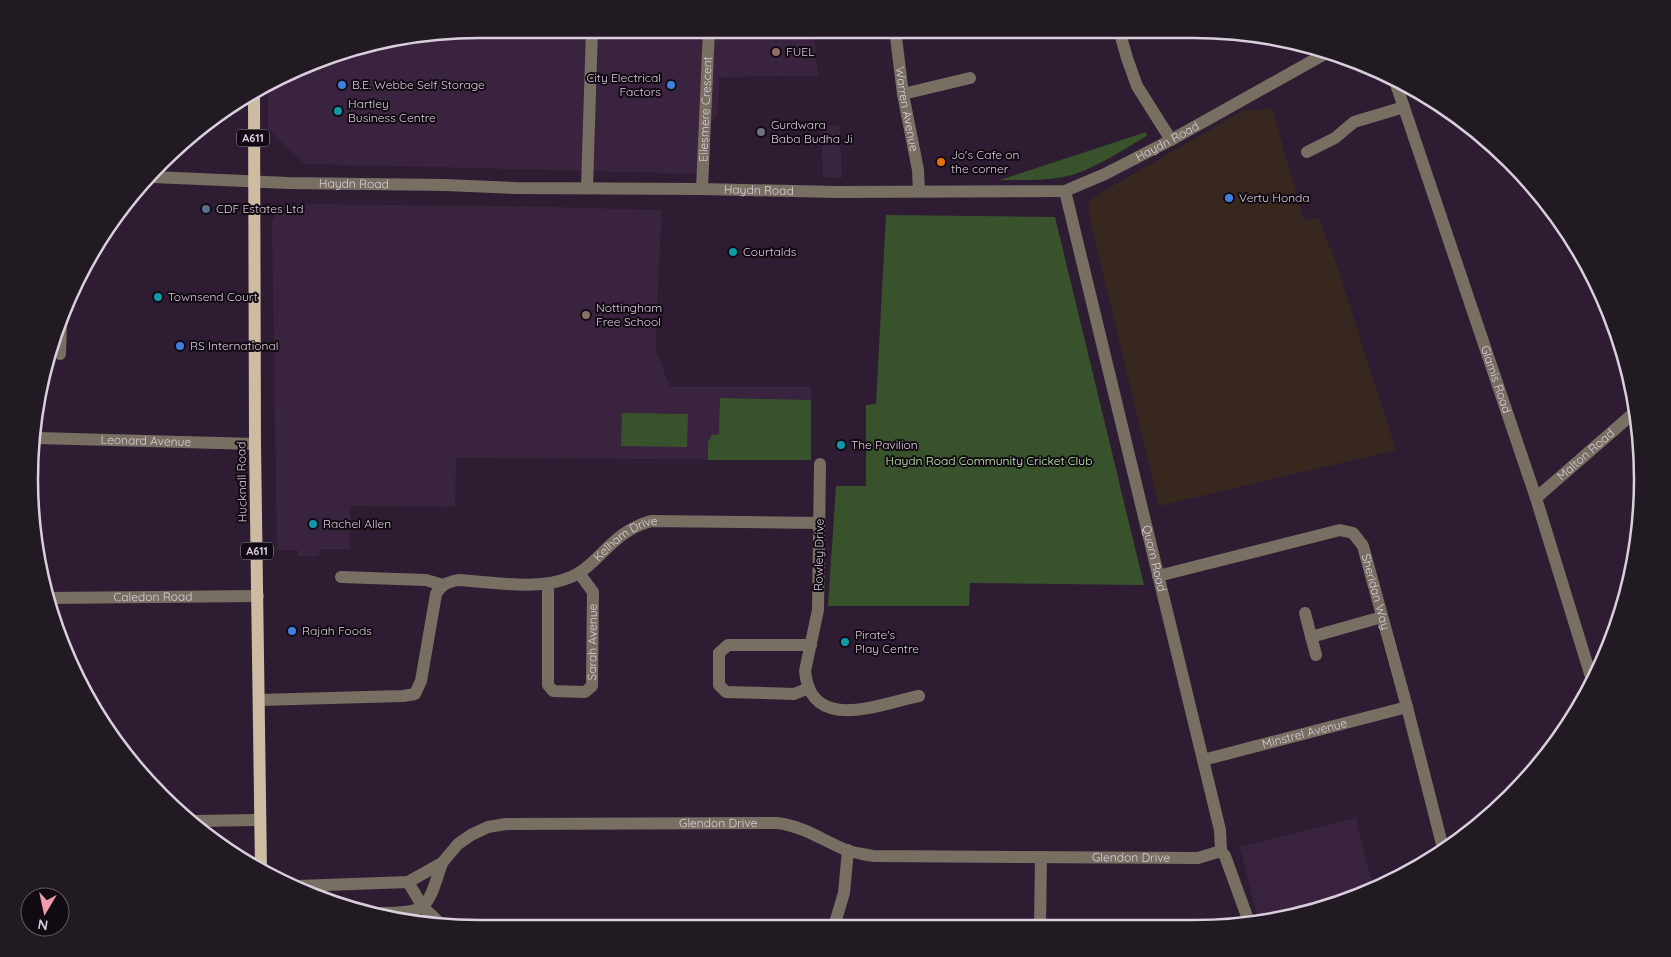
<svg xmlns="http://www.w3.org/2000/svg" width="1671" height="957" font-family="Quicksand,sans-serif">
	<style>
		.commercial { fill: #38271e }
		.built { fill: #3a233e }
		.green { fill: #38532b }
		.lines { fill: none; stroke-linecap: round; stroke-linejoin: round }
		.minor { stroke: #786f63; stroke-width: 12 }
		.major { stroke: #cdbca2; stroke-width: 12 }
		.education-dot { fill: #8d6e63; stroke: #120a13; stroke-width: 2 }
		.shop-dot { fill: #3f7fe0; stroke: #120a13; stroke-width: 2 }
		.culture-dot { fill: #0f9aa8; stroke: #120a13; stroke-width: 2 }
		.worship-dot { fill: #6b7280; stroke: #120a13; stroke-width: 2 }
		.food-dot { fill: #e8710a; stroke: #120a13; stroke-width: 2 }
		.service-dot { fill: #5c6f8a; stroke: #120a13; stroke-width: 2 }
		.labels { text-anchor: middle; stroke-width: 4; stroke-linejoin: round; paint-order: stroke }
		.shield { fill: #120a13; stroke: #9d93a0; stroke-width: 1 }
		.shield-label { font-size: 11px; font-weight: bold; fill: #d9cedc }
		.poi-label { font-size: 12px; fill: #d9cedc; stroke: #120a13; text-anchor: start }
		.street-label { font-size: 12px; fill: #d9cedc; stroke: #120a13 }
		.park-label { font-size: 12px; fill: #c2f1ad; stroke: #120a13 }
		.rim { fill: none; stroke: #d9cedc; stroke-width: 2.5 }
	</style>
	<rect width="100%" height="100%" fill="#2e1c32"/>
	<path class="commercial" d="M 1272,108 L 1304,221 L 1319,217 L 1330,248 L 1331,248 L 1396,450 L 1159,506 L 1090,219 L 1089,202 L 1102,192 L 1243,111 Z"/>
	<path class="built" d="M 479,29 L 814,29 L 818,76 L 719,77 L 718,112 L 709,127 L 707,174 L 305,164 L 268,129 L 268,88 L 334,53 Z
		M 821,125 L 840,126 L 842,178 L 823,177 Z
		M 288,204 L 513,206 L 662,210 L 658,281 L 656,351 L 670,387 L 811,387 L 811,460 L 456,458 L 455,507 L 350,506 L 350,549 L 319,549 L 319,556 L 298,556 L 298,550 L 277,550 L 272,222 L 276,211 Z
		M 1356,818 L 1373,888 L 1337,904 L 1258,920 L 1240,847 Z"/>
	<path class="green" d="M 1146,132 L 1147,136 C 1120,151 1093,171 1063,177 C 1043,181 1021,180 1000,180 Z
		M 886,215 L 1055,217 L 1144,585 L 970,583 L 969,606 L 828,606 L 836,486 L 866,486 L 866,405 L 876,404 Z
		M 720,398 L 811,400 L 811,460 L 708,460 L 708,442 L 712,435 L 719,434 Z
		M 622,413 L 688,414 L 687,447 L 621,446 Z"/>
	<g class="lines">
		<g class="minor">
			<path id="s1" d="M 895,29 L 903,94 L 918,170 L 919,190"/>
			<path d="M 1119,30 L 1127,58 L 1137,86 L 1171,140"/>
			<path id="s2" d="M 1395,81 L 1536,498 L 1592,680"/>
			<path d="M 903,94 L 970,78"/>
			<path d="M 1307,152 L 1335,138 L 1354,122 L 1404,107"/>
			<path id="s3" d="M 153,177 L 288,183 L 445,185 L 515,188 L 702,189 L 836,192 L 1065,191 L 1105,174 L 1171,140 L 1330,51"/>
			<path d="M 587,187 L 592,29"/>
			<path id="s4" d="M 702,189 L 709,29"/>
			<path id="s5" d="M 1065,191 L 1220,830 L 1221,851 L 1225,856 L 1249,922"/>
			<path d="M 60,354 L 61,325"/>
			<path id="s6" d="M 37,438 L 255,444"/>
			<path d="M 820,464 L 818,610 L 805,671 C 811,735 882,703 919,696"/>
			<path id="s7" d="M 1536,498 L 1636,411"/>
			<path id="s8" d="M 1158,576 L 1340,530 L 1353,533 L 1363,546 L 1407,707 L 1443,848"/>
			<path d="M 341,577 L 426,580 L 443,585"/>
			<path id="s9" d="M 548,584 L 548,685 L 553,691 L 585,692 L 592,686 L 593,592 L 579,573"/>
			<path id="s10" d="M 48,598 L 258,596"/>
			<path d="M 1305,613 L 1316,655"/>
			<path d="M 1311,637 L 1382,617"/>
			<path d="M 809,688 L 794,694 L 726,692 L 719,685 L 719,653 L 728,645 L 811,645"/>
			<path id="s11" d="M 259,700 L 403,696 L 415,694 L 421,681 L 436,594 C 441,584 449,582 458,580 C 497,582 555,595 587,567 C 610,547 620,530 651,521 L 819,523"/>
			<path id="s12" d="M 1203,760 L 1407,707"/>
			<path d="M 195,821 L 259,820"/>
			<path d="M 408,882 L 423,907 L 443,926"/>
			<path id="s13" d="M 298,886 L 408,882 L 442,863 L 458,844 L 471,835 L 488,827 L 506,824 L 777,823 C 803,826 822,840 846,850 C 854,853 864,854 873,856 L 1198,858 L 1221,851"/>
			<path d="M 380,913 C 429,913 427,908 442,863"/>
			<path d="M 832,927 L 835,923 L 844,893 L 848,850"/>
			<path d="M 1040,927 L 1041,857"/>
		</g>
		<path class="major" d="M 254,95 L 255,444 L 261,869"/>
	</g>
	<g class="education-dot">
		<circle cx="776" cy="52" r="5"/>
		<circle cx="586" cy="315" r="5"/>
	</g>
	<g class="shop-dot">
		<circle cx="342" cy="85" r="5"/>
		<circle cx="671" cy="85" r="5"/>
		<circle cx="1229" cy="198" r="5"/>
		<circle cx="180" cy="346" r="5"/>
		<circle cx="292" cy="631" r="5"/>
	</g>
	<g class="culture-dot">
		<circle cx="338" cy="111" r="5"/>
		<circle cx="733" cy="252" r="5"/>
		<circle cx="158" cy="297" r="5"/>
		<circle cx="841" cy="445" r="5"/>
		<circle cx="313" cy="524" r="5"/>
		<circle cx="845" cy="642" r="5"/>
	</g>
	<circle class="worship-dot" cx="761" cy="132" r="5"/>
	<circle class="food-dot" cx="941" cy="162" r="5"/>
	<circle class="service-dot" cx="206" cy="209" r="5"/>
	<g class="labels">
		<g class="shield">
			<rect x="237" y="129.5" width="32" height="17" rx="4"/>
			<rect x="241" y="542.5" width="32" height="17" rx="4"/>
		</g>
		<g class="shield-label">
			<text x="253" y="142">A611</text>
			<text x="257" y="555">A611</text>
		</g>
		<g class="poi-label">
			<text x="786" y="56">FUEL</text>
			<text x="661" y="82" text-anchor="end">City Electrical<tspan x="661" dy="14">Factors</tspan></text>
			<text x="352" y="89">B.E. Webbe Self Storage</text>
			<text x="348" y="108">Hartley<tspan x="348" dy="14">Business Centre</tspan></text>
			<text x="771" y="129">Gurdwara<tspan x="771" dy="14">Baba Budha Ji</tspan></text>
			<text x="951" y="159">Jo's Cafe on<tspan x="951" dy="14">the corner</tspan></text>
			<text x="1239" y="202">Vertu Honda</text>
			<text x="216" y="213">CDF Estates Ltd</text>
			<text x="743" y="256">Courtalds</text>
			<text x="168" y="301">Townsend Court</text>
			<text x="596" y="312">Nottingham<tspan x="596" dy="14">Free School</tspan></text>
			<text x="190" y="350">RS International</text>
			<text x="851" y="449">The Pavilion</text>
			<text x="323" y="528">Rachel Allen</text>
			<text x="302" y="635">Rajah Foods</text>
			<text x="855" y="639">Pirate's<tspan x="855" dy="14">Play Centre</tspan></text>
		</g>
		<g class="street-label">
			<text dy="4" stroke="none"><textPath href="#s4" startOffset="80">Ellesmere Crescent</textPath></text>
			<text dy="4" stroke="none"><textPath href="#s1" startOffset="81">Warren Avenue</textPath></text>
			<text dy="4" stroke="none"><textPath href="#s3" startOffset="1026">Haydn Road</textPath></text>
			<text dy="4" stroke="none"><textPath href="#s3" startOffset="201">Haydn Road</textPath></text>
			<text dy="4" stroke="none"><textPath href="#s3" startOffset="606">Haydn Road</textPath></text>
			<text dy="4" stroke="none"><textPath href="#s2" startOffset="315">Glamis Road</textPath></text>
			<text dy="4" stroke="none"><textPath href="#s6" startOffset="109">Leonard Avenue</textPath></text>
			<text dy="4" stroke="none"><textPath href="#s7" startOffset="66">Malton Road</textPath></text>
			<text transform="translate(242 482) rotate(-91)" y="4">Hucknall Road</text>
			<text dy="4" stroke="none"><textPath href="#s11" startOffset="468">Kelham Drive</textPath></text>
			<text transform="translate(819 555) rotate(-89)" y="4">Rowley Drive</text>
			<text dy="4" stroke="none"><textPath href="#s5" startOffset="378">Quorn Road</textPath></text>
			<text dy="4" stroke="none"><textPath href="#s8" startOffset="265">Sheridan Way</textPath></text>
			<text dy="4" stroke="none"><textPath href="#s10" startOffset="105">Caledon Road</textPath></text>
			<text dy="4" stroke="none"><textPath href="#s9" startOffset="194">Sarah Avenue</textPath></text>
			<text dy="4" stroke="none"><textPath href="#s12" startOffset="105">Minstrel Avenue</textPath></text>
			<text dy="4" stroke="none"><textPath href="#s13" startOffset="439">Glendon Drive</textPath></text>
			<text dy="4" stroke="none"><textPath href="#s13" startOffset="858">Glendon Drive</textPath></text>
		</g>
		<g class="park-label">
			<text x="989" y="465">Haydn Road Community Cricket Club</text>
		</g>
	</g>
	<path d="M0 0H1671V957H0ZM479 38H1193A441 441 0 0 1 1634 479V479A441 441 0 0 1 1193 920H479A441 441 0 0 1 38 479V479A441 441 0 0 1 479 38Z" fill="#221a23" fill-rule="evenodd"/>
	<path class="rim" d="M479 38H1193A441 441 0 0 1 1634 479V479A441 441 0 0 1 1193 920H479A441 441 0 0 1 38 479V479A441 441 0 0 1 479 38Z"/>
	<g transform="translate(45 912) rotate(189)"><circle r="24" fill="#120a13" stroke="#625863"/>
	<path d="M0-4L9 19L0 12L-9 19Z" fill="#f39aaa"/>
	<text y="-8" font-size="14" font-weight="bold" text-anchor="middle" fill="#d9cedc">N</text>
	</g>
</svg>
